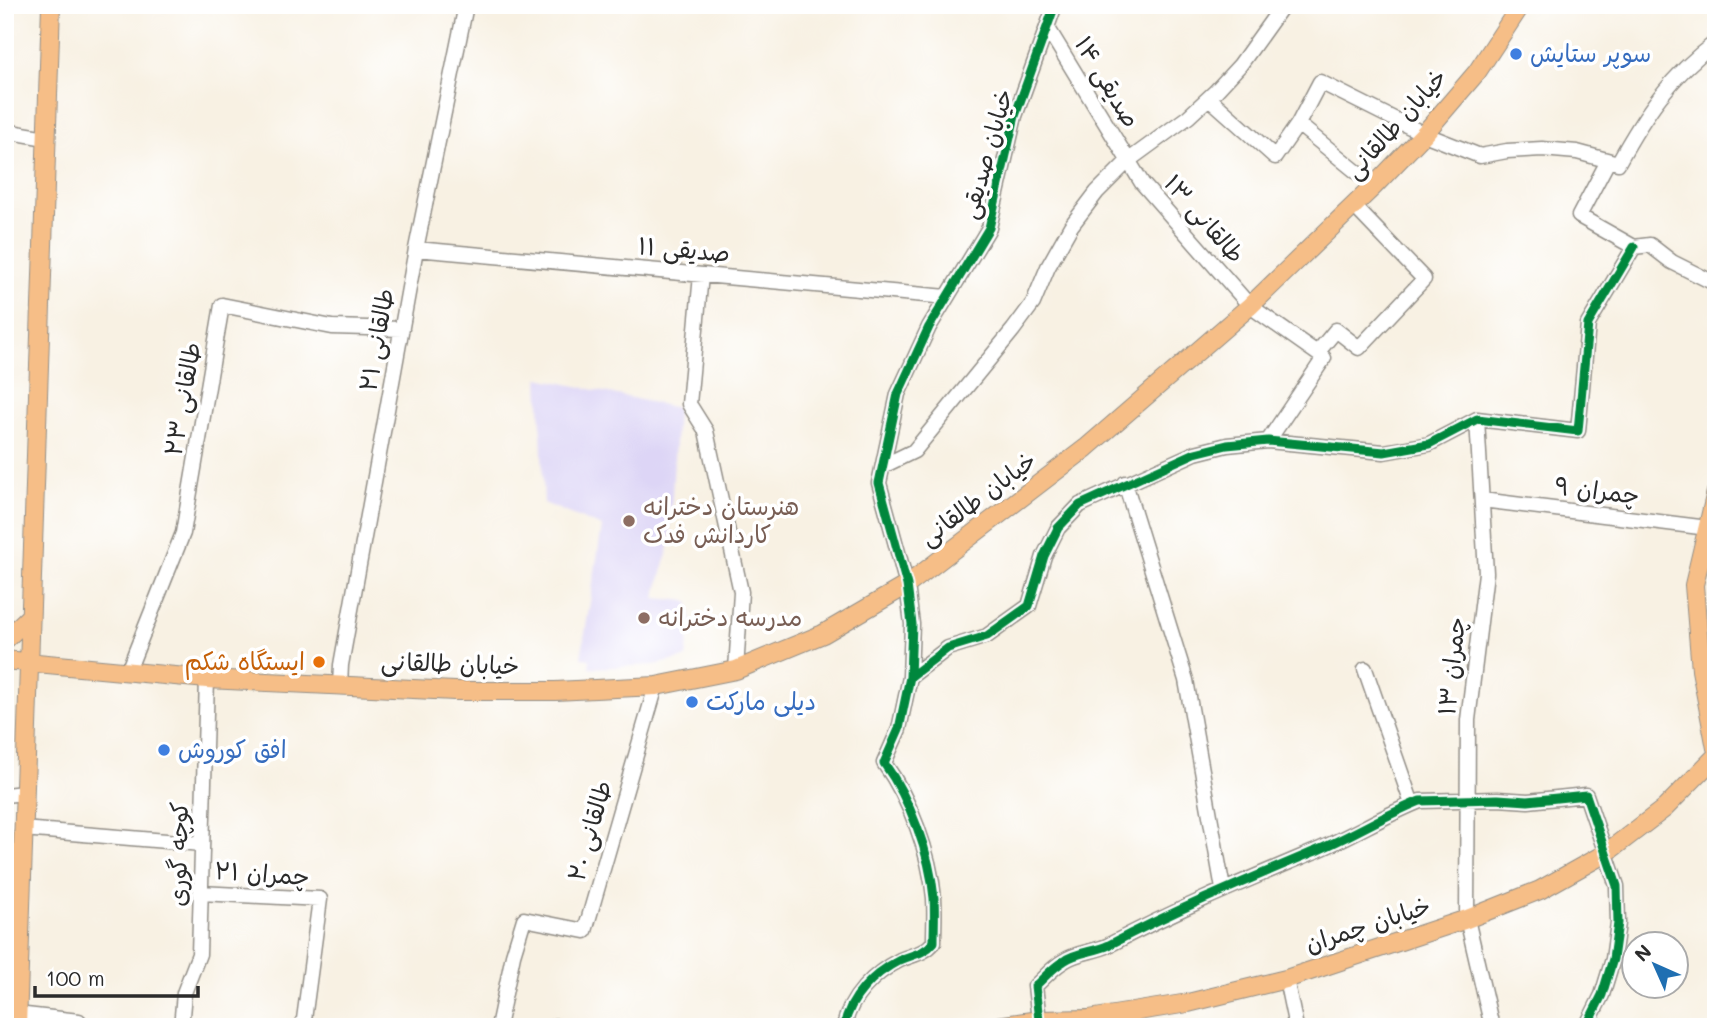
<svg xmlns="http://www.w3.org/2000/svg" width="1721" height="1032" font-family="Mali,'Playpen Sans Arabic',sans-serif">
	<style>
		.built { fill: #ddd5f6 }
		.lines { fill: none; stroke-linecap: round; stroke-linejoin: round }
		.minor-casing { stroke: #928e87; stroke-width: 17 }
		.major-casing { stroke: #928e87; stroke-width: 20 }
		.minor { stroke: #fff; stroke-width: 14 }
		.major { stroke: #f6be87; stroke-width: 18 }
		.cycleway-casing { stroke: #fff; stroke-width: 13 }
		.cycleway { stroke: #00873e; stroke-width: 9 }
		.shop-dot { fill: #3f7fe0; stroke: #fff; stroke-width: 2.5 }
		.education-dot { fill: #8d6e63; stroke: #fff; stroke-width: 2.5 }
		.food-dot { fill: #e8710a; stroke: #fff; stroke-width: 2.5 }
		.labels { text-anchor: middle; stroke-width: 7; stroke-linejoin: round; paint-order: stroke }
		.shop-label { font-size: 24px; fill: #366cbe; stroke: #fff; text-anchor: start }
		.street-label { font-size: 24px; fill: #2b2b2b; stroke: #fff }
		.education-label { font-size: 24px; fill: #785e54; stroke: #fff; text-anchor: start }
		.food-label { font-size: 24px; fill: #c56008; stroke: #fff; text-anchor: end }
	</style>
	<rect width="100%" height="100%" fill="#fff"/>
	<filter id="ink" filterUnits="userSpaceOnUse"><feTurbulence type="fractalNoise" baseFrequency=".0143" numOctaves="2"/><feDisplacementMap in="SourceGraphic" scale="14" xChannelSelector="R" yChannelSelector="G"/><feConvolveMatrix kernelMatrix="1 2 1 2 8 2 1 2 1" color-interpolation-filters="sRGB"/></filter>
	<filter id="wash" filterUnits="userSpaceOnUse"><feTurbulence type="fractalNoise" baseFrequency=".00686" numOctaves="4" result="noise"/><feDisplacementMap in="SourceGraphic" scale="28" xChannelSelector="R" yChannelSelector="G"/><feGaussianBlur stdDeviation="1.57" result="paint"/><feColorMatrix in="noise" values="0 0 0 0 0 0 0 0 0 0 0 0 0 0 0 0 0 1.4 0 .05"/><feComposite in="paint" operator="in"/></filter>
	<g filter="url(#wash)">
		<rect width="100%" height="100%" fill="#f8f1e3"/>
		<path class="built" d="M 539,378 L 677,408 L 669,547 L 655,598 L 689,601 L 694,636 L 689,637 L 686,658 L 654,665 L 589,668 L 590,659 L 581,658 L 602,527 L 544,503 Z"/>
	</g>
	<g filter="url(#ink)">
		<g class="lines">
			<defs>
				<path id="minor" d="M 1047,27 L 1142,183 L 1250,306 L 1324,358 L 1268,441
					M 1209,98 L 1275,157 L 1298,124 L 1320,82 L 1424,134 L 1480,156 L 1507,151 L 1542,149 L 1577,152 L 1618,163 C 1645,114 1670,76 1716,42
					M 1298,124 L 1374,186
					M 5,131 L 46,138
					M 1608,161 L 1579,216 L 1634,247
					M 1634,247 L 1650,245 L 1672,262 L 1716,284
					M 416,249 L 947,297
					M 701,275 L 689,404 L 706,431 L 741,592 L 736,670
					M 1317,353 L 1336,330 L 1359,348 L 1424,279 L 1354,206
					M 1477,419 L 1486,573 L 1468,720 L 1467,919 L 1492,1027
					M 883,466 L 914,451 L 1013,330 L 1033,303 L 1048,267 L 1071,226 L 1097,192 L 1129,160 L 1188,117 L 1215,92 L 1240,65 L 1283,5
					M 1125,483 L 1186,680 L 1223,889
					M 1482,500 L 1708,528
					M 1365,669 L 1412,804
					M 128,671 L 183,533 L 222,305 L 332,327 L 402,329
					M 910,677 L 948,648 L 987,636 L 1029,606 L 1044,556 L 1058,528 L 1080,505 L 1195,453 L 1227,445 L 1268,441 L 1384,452 L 1429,444 L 1477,419 L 1578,431 L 1588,324 L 1634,247
					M 340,685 L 341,665 L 416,249 L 466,5
					M 5,795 L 24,793
					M 23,829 L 202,844
					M 200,893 L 320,899 L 303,1027
					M 1286,979 L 1296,1027
					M 17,1014 L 79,1021 L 78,1027
					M 1039,1020 L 1035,986 C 1044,978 1053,967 1064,961 C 1076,952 1095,952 1109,945 C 1177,909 1247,880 1318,850 C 1353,835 1385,815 1420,801 L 1498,799 L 1528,801 L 1586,795 L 1617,886 L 1618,923 L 1613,959 L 1602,995 L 1586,1027
					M 555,1026 L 556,1027
					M 181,1027 L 184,993 L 199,954 L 207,679
					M 498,1027 L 513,955 L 524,919 L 585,931 L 656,686
					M 844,1027 C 849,998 874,973 900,960 C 914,954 924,954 934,942 C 934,927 935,913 934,898 C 930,854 910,799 884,763 L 899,729 L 910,677 L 912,624 L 907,585 L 879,483 L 898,394 L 929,327 L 989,228 L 1015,116 L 1055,5"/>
				<path id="major" d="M 1716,492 L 1694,585 L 1701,670 L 1716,748
					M 5,640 L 29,617
					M 5,660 L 207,679 L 455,691 L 555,691 L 656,686 L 736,670 L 823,634 L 907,585 L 1086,448 L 1250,306 L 1374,186 L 1424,134 L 1477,72 L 1521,5
					M 17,1027 L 51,5
					M 990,1027 L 1039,1020 L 1089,1019 L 1188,1003 L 1286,979 L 1467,919 L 1540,890 L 1606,853 L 1665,808 L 1716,756"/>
			</defs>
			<use href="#minor" class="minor-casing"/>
			<use href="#major" class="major-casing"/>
			<use href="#minor" class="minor"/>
			<use href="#major" class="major"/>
			<defs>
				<path id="cycleway" d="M 910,677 L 948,648 L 987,636 L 1029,606 L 1044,556 L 1058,528 L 1080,505 L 1195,453 L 1227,445 L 1268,441 L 1384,452 L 1429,444 L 1477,419 L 1578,431 L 1588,324 L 1634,247
					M 1039,1020 L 1035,986 C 1044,978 1053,967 1064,961 C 1076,952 1095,952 1109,945 C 1177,909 1247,880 1318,850 C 1353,835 1385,815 1420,801 L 1498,799 L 1528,801 L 1586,795 L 1617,886 L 1618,923 L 1613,959 L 1602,995 L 1586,1027
					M 844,1027 C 849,998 874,973 900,960 C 914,954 924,954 934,942 C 934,927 935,913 934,898 C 930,854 910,799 884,763 L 899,729 L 910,677 L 912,624 L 907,585 L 879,483 L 898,394 L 929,327 L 989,228 L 1015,116 L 1055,5"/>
			</defs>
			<use href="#cycleway" class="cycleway-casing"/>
			<use href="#cycleway" class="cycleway"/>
		</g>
	</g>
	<g class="shop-dot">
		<circle cx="1516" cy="54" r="7"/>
		<circle cx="692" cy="702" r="7"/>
		<circle cx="164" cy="750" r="7"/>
	</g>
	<g class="education-dot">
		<circle cx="629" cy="521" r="7"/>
		<circle cx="644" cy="618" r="7"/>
	</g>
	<circle class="food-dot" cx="319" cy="662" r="7"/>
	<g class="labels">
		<g class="shop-label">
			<text x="1530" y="62">سوپر ستایش</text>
			<text x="706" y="710">دیلی مارکت</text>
			<text x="178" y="758">افق کوروش</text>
		</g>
		<g class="street-label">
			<text transform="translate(1107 82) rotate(59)" y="8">صدیقی ۱۴</text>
			<text transform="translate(1396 124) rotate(-48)" y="8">خیابان طالقانی</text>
			<text transform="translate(987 154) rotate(-74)" y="8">خیابان صدیقی</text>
			<text transform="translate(1204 219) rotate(49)" y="8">طالقانی ۱۳</text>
			<text transform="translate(684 250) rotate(5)" y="8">صدیقی ۱۱</text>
			<text transform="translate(377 340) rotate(-80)" y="8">طالقانی ۲۱</text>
			<text transform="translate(183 399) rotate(-80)" y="8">طالقانی ۲۳</text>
			<text transform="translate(1597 491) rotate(7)" y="8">چمران ۹</text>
			<text transform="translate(978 499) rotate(-37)" y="8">خیابان طالقانی</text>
			<text transform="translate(450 664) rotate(2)" y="8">خیابان طالقانی</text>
			<text transform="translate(1452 666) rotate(-84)" y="8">چمران ۱۳</text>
			<text transform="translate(590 831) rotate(-74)" y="8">طالقانی ۲۰</text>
			<text transform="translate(179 854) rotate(-89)" y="8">کوچه گوری</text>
			<text transform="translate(262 874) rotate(4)" y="8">چمران ۲۱</text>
			<text transform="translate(1368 925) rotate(-18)" y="8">خیابان چمران</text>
		</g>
		<g class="education-label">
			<text x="643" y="515">هنرستان دخترانه<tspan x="643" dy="28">کاردانش فدک</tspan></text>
			<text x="658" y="626">مدرسه دخترانه</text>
		</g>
		<g class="food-label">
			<text x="305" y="670">ایستگاه شکم</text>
		</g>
	</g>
	<rect width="1721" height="1032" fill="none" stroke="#fff" stroke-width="28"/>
	<g transform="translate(1655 965) rotate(315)"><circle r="33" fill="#ffffff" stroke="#aaaaaa" stroke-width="2"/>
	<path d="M0-5L12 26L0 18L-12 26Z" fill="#1f6fb2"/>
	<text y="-10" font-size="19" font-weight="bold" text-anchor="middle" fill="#2b2b2b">N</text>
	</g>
	<path d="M35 986v10h163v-10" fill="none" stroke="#2b2b2b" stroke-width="3.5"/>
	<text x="46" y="986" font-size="21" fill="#2b2b2b" stroke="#ffffff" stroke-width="5" paint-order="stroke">100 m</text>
</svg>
